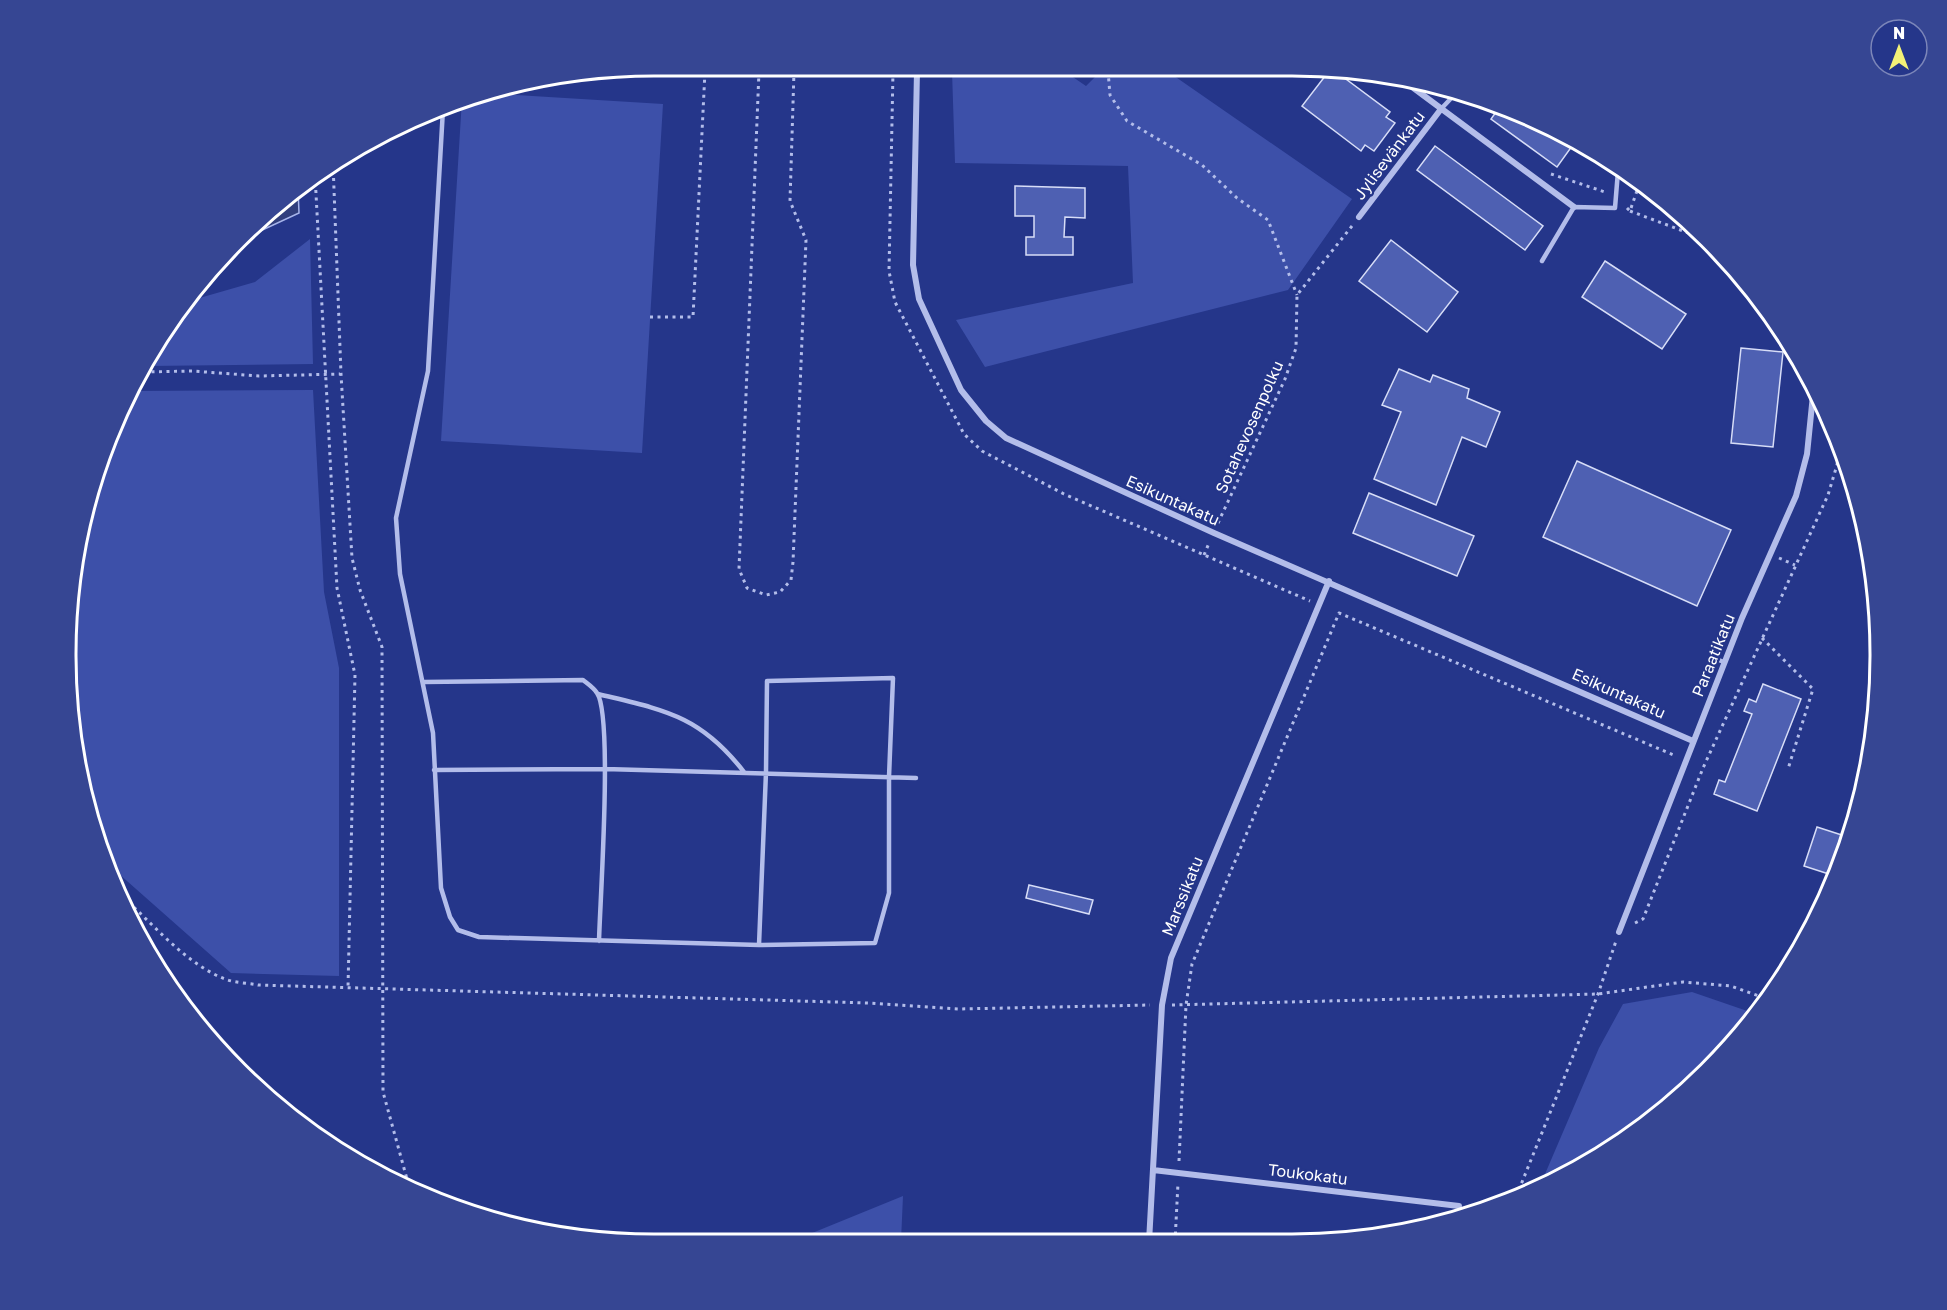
<svg xmlns="http://www.w3.org/2000/svg" width="1947" height="1310" font-family="'Golos Text',sans-serif">
	<style>
		.green { fill: #3d50a9 }
		.water { fill: #313e7d; stroke: #a7b4ea; stroke-width: 1.5 }
		.building { fill: #4e60b2; stroke: #d7ddf7; stroke-width: 1.5 }
		.lines { fill: none; stroke-linecap: round; stroke-linejoin: round }
		.path { stroke: #b3bdea; stroke-width: 3; stroke-dasharray: 3 4.5; stroke-linecap: butt }
		.lane { stroke: #b3bdea; stroke-width: 4.5 }
		.street { stroke: #b3bdea; stroke-width: 6 }
		.labels { text-anchor: middle; stroke-width: 4.5; stroke-linejoin: round; paint-order: stroke }
		.street-label { font-size: 16px; fill: #fff; stroke: #25368a }
		.rim { fill: none; stroke: #fff; stroke-width: 3 }
	</style>
	<rect width="100%" height="100%" fill="#25368a"/>
	<path class="green" d="M 952,71 L 1064,71 L 1086,86 L 1101,71 L 1167,71 L 1352,199 L 1288,290 L 985,367 L 956,320 L 1133,283 L 1128,166 L 955,163 Z
		M 483,93 L 663,104 L 642,453 L 441,441 L 462,99 Z
		M 310,239 L 313,364 L 148,366 L 188,297 L 196,299 L 255,282 Z
		M 313,390 L 324,592 L 339,668 L 339,976 L 231,973 L 110,866 L 86,807 L 67,694 L 67,616 L 86,503 L 111,430 L 133,391 Z
		M 1692,992 L 1756,1014 L 1735,1044 L 1650,1122 L 1552,1183 L 1539,1188 L 1599,1048 L 1623,1004 Z
		M 903,1196 L 901,1241 L 795,1240 Z"/>
	<path class="water" d="M 298,188 L 299,213 L 241,240 L 266,212 Z"/>
	<path class="building" d="M 1329,71 L 1335,71 L 1390,112 L 1386,117 L 1395,123 L 1374,151 L 1365,145 L 1361,151 L 1302,106 Z
		M 1501,105 L 1552,127 L 1575,142 L 1557,167 L 1491,119 Z
		M 1435,146 L 1543,226 L 1525,250 L 1417,170 Z
		M 1015,186 L 1085,188 L 1085,218 L 1065,217 L 1064,237 L 1073,237 L 1073,255 L 1026,255 L 1026,237 L 1034,237 L 1034,216 L 1015,216 Z
		M 1391,240 L 1458,292 L 1427,332 L 1359,281 Z
		M 1605,261 L 1686,314 L 1662,349 L 1582,297 Z
		M 1741,348 L 1783,352 L 1773,447 L 1731,443 Z
		M 1399,369 L 1430,382 L 1433,375 L 1469,389 L 1467,398 L 1500,412 L 1486,447 L 1462,437 L 1436,505 L 1374,479 L 1401,412 L 1382,405 Z
		M 1577,461 L 1731,530 L 1697,606 L 1543,537 Z
		M 1369,493 L 1474,536 L 1457,576 L 1353,533 Z
		M 1763,684 L 1801,699 L 1757,811 L 1714,794 L 1719,780 L 1725,782 L 1752,714 L 1744,711 L 1749,699 L 1756,702 Z
		M 1817,827 L 1851,838 L 1835,876 L 1804,866 Z
		M 1029,885 L 1093,900 L 1089,914 L 1026,898 Z"/>
	<g class="lines">
		<path class="path" d="M 759,71 L 739,569 L 747,588 L 766,595 L 780,592 L 791,580 L 793,562 L 806,240 L 790,201 L 794,71
			M 893,71 L 889,271 L 895,302 L 964,434 L 982,451 L 1064,494 L 1310,601
			M 1108,71 L 1110,95 L 1127,121 L 1202,165 L 1237,198 L 1268,220 L 1297,295
			M 1435,86 L 1443,93
			M 333,163 L 341,374 L 352,558 L 360,590 L 382,647 L 383,1092 L 410,1190
			M 1551,174 L 1605,192
			M 315,175 L 337,588 L 355,675 L 348,988
			M 1627,208 L 1630,211 L 1639,185
			M 1630,211 L 1707,240
			M 650,317 L 693,317 L 705,71
			M 144,372 L 192,371 L 259,376 L 340,374
			M 1218,523 L 1285,379 L 1296,348 L 1297,295 L 1352,226
			M 1204,555 L 1209,543
			M 1779,558 L 1795,565
			M 1762,638 L 1813,689 L 1788,769
			M 123,897 C 154,925 186,964 225,979 C 235,983 248,983 258,985 L 868,1003 L 958,1009 L 1150,1005
			M 1635,923 L 1643,919 L 1703,768 L 1828,495 L 1837,465 L 1840,446
			M 1172,1005 L 1598,994 L 1683,982 L 1731,986 L 1767,999
			M 1179,1161 L 1186,1005 L 1192,964 L 1339,613 L 1676,756
			M 1516,1197 L 1598,994 L 1616,941
			M 1175,1242 L 1178,1183"/>
		<path class="lane" d="M 443,109 L 428,371 L 396,518 L 400,574 L 433,733 L 441,888 L 450,917 L 458,930 L 479,937 L 759,945 L 766,772 L 767,681 L 893,678 L 889,777 L 889,893 L 875,943 L 759,945
			M 1441,109 L 1457,92
			M 1542,261 L 1574,207 L 1615,208 L 1618,171
			M 1713,658 L 1724,662
			M 424,682 L 583,680 C 588,684 594,688 597,693 C 613,716 600,901 599,941
			M 598,694 C 664,710 700,715 744,772
			M 434,770 L 605,769 L 916,778"/>
		<path class="street" d="M 917,71 L 913,265 L 919,299 L 961,390 L 986,421 L 1006,438 L 1214,533 L 1693,741
			M 1400,78 L 1574,207
			M 1359,217 L 1441,109
			M 1619,932 L 1742,618 L 1796,496 L 1807,454 L 1814,385
			M 1153,1170 L 1459,1206
			M 1149,1242 L 1162,1005 L 1171,958 L 1329,581"/>
	</g>
	<g class="labels">
		<g class="street-label">
			<text transform="translate(1389 155) rotate(-53)" y="6">Jylisevänkatu</text>
			<text transform="translate(1249 427) rotate(-66)" y="6">Sotahevosenpolku</text>
			<text transform="translate(1173 500) rotate(24)" y="6">Esikuntakatu</text>
			<text transform="translate(1713 655) rotate(-68)" y="6">Paraatikatu</text>
			<text transform="translate(1619 693) rotate(24)" y="6">Esikuntakatu</text>
			<text transform="translate(1182 896) rotate(-68)" y="6">Marssikatu</text>
			<text transform="translate(1308 1174) rotate(7)" y="6">Toukokatu</text>
		</g>
	</g>
	<path d="M0 0H1947V1310H0ZM654 76H1292A578 578 0 0 1 1870 654V656A578 578 0 0 1 1292 1234H654A578 578 0 0 1 76 656V654A578 578 0 0 1 654 76Z" fill="#364693" fill-rule="evenodd"/>
	<path class="rim" d="M654 76H1292A578 578 0 0 1 1870 654V656A578 578 0 0 1 1292 1234H654A578 578 0 0 1 76 656V654A578 578 0 0 1 654 76Z"/>
	<g transform="translate(1899 48)"><circle r="28" fill="#25368a" stroke="#7c86b9" stroke-width="1.5"/>
	<path d="M0-4.5L10 22L0 15L-10 22Z" fill="#f3f177"/>
	<text y="-9" font-size="16" font-weight="bold" text-anchor="middle" fill="#ffffff">N</text>
	</g>
</svg>
